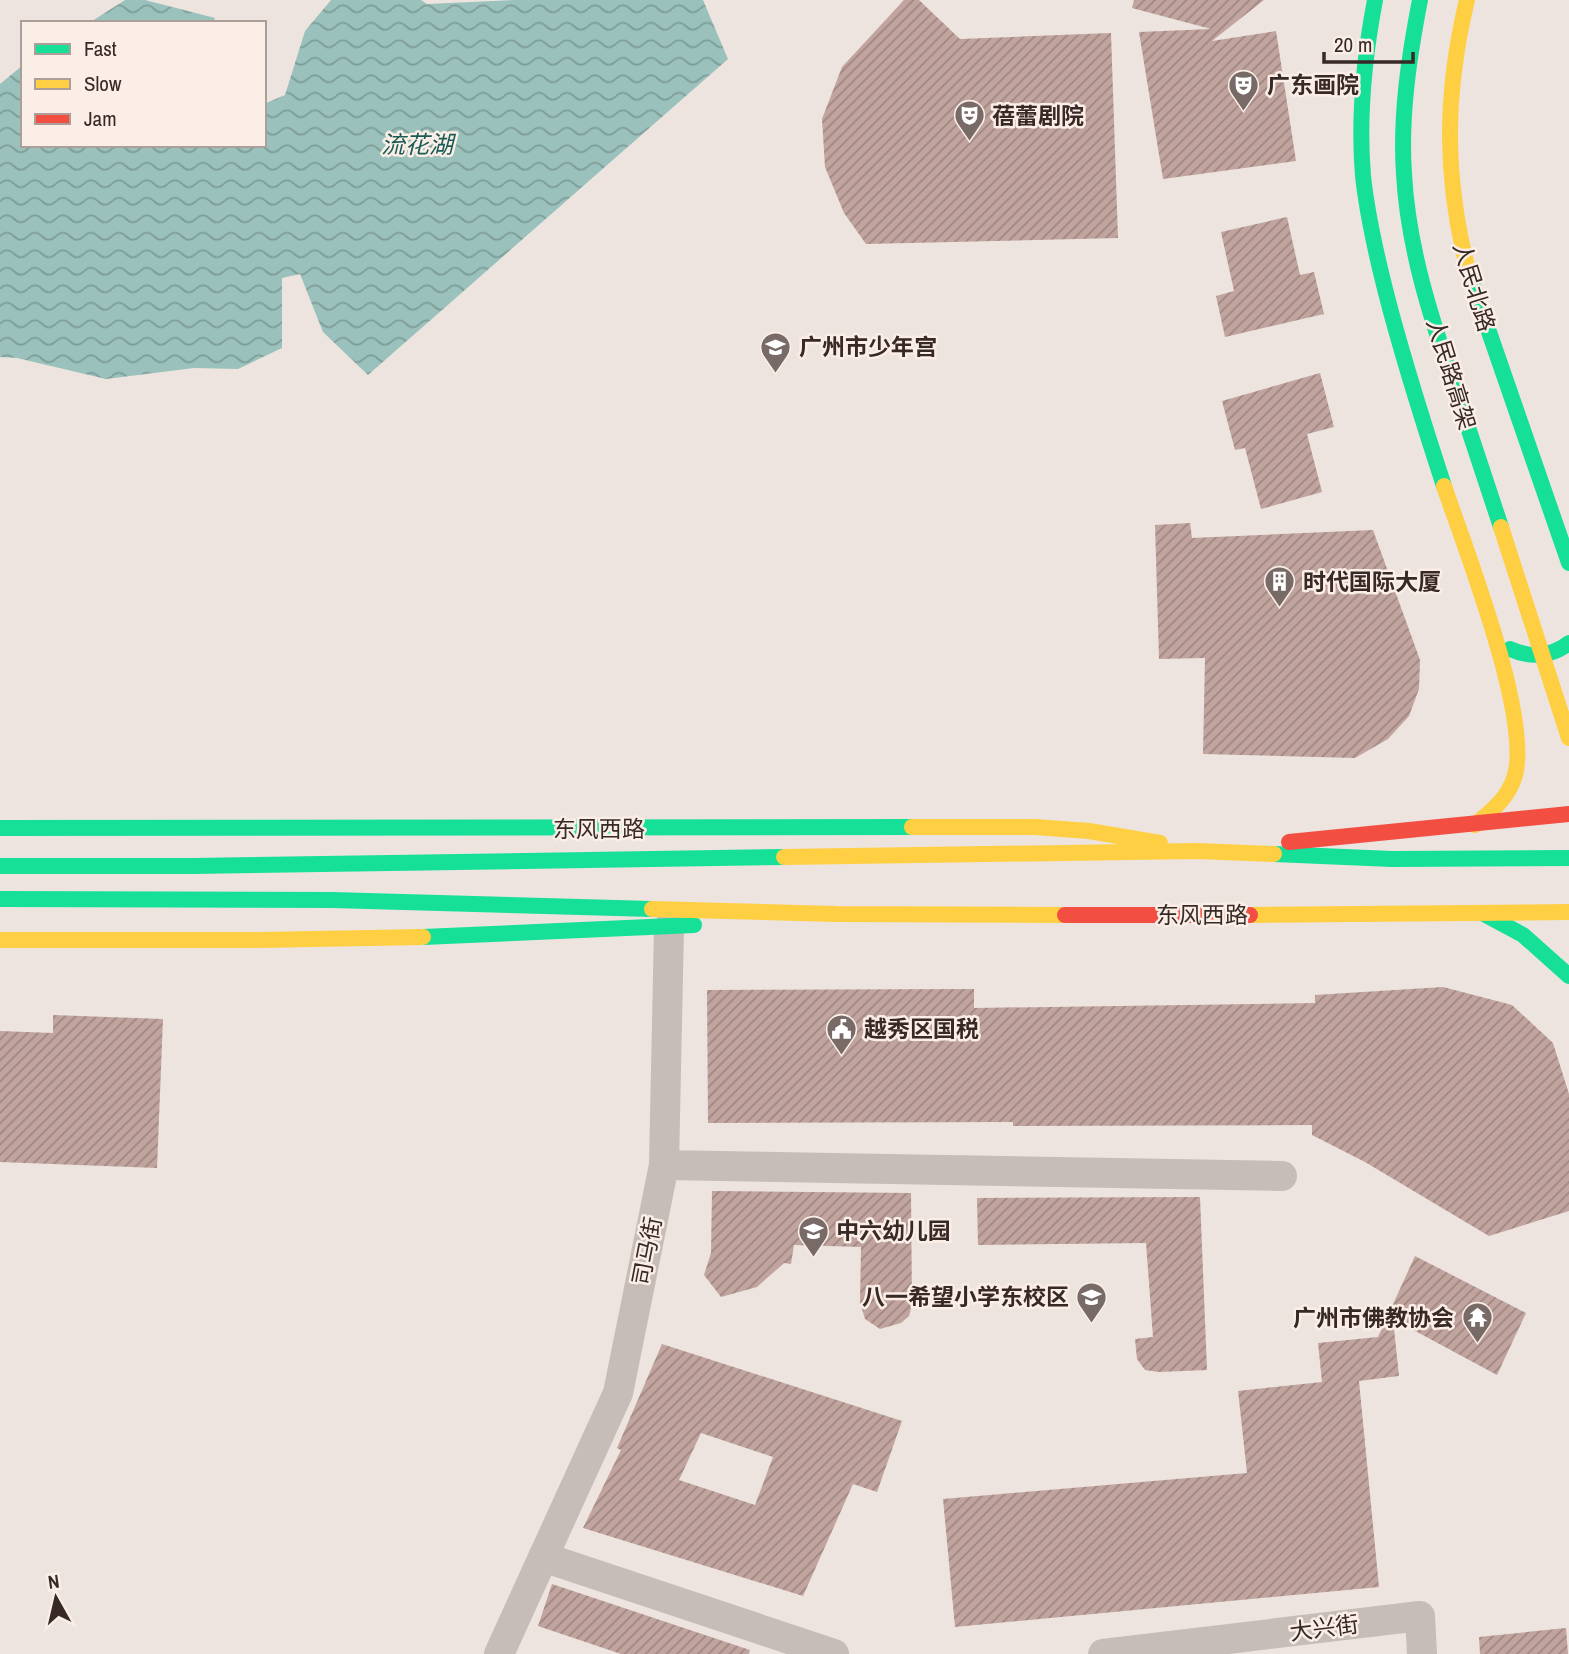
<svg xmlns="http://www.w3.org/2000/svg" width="1569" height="1654" font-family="'Archivo Narrow','Noto Sans SC',sans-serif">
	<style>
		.water { fill: url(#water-waves) }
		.building { fill: url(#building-hatch); fill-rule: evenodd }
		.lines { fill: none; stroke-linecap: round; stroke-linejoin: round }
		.street { stroke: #c6bcb8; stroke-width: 30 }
		.fast { stroke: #16e098; stroke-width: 16 }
		.slow { stroke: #ffcf43; stroke-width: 16 }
		.jam { stroke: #f24e42; stroke-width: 16 }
		.fast-bridge { stroke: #16e098; stroke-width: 16 }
		.slow-bridge { stroke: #ffcf43; stroke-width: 16 }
		.labels { text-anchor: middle; stroke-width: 5; stroke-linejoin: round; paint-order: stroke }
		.poi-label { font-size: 23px; font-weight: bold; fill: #372926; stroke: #faeee6; text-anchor: start }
		.street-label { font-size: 23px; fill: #372926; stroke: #faeee6 }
		.water-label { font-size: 24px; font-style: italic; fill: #195b55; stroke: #faeee6 }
	</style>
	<defs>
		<pattern id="water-waves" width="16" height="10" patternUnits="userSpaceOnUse" patternTransform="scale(1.75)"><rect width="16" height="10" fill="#9ac1bb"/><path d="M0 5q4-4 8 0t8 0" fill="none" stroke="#7e9d98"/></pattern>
		<pattern id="building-hatch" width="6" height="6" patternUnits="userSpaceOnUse" patternTransform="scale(1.75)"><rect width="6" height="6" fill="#c2a49f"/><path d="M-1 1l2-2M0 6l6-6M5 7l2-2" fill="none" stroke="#9e8681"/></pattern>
	</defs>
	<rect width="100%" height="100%" fill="#ede4df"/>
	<path class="water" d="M 125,0 L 145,0 L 215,18 L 213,23 L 89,23 Z
		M 331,0 L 421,0 L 427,4 L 515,0 L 703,0 L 728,59 L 368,375 L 323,332 L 300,274 L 282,278 L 282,348 L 238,369 L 194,368 L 106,379 L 17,358 L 0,357 L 0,84 L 23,65 L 23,145 L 264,145 L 264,104 L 285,95 L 305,31 Z"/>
	<path class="building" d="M 904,0 L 919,0 L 960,39 L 1111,33 L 1118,238 L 866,244 L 844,213 L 825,167 L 822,119 L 842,67 Z
		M 1134,0 L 1264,0 L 1212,41 L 1276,31 L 1296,161 L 1163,179 L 1139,32 L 1211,29 L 1132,8 Z
		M 1287,217 L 1300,275 L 1314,272 L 1324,314 L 1225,337 L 1216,296 L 1234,291 L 1221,232 Z
		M 1320,373 L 1334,427 L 1307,434 L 1322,492 L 1261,509 L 1245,448 L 1235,450 L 1222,401 Z
		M 1190,523 L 1192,538 L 1373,530 L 1420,660 L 1419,689 L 1409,716 L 1388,739 L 1355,758 L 1203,754 L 1205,658 L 1159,659 L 1155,525 Z
		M 1443,987 L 1512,1005 L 1553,1043 L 1569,1094 L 1569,1211 L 1489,1236 L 1365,1162 L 1312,1135 L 1312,1125 L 1013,1126 L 1013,1122 L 708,1123 L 707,990 L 974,989 L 974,1008 L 1315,1003 L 1315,995 Z
		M 53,1015 L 163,1019 L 157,1168 L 0,1162 L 0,1031 L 53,1033 Z
		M 712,1191 L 911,1193 L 912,1305 L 909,1316 L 901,1323 L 880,1329 L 865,1319 L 860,1302 L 861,1247 L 794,1245 L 791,1264 L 784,1263 L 757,1287 L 721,1297 L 704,1275 L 711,1253 Z
		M 1200,1197 L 1207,1370 L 1159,1372 L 1145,1370 L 1137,1359 L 1135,1339 L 1153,1337 L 1146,1243 L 978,1245 L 977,1198 Z
		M 1415,1256 L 1526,1313 L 1497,1375 L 1393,1319 L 1399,1376 L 1359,1381 L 1379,1587 L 955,1627 L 943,1499 L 1247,1473 L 1238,1391 L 1322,1382 L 1318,1343 L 1378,1337 Z
		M 662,1344 L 902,1421 L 877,1492 L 853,1484 L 803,1596 L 583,1528 L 621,1450 L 617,1448 ZM 701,1433 L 773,1457 L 755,1505 L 679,1480 Z
		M 552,1584 L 750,1650 L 749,1654 L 621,1654 L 538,1626 Z
		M 1566,1628 L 1568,1654 L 1480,1654 L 1479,1637 Z"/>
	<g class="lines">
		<path class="street" d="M 664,1165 L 1282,1176
			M 543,1557 L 834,1654
			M 499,1654 L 618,1393 L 664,1165 L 669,927
			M 1103,1654 L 1420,1616 L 1422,1654"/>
		<path class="fast" d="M 1375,0 C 1364,58 1358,116 1363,176 C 1368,222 1379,267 1391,312 C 1407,371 1425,428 1444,486
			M 1469,274 L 1569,563
			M 1510,649 C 1530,658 1551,657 1569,643
			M 0,828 L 912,827
			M 1274,854 L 1392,859 L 1569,858
			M 0,866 L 192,866 L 784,857
			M 0,899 L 332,900 L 652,909
			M 1484,914 L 1523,935 L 1569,976
			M 423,937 L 694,925"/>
		<path class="slow" d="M 1467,0 C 1444,96 1444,179 1469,274
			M 1444,486 C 1464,546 1536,727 1513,781 C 1506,800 1490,812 1475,825
			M 912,827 L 1035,827 L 1089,831 L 1160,843
			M 784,857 L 1197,851 L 1274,854
			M 652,909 L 836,914 L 1065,915
			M 1250,915 L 1569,912
			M 0,940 L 260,940 L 423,937"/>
		<path class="jam" d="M 1289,842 L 1569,814
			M 1065,915 L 1250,915"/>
		<path class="fast-bridge" d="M 1420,0 C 1409,57 1400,116 1404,174 C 1408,249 1432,321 1456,391 C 1471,436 1486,482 1501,527"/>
		<path class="slow-bridge" d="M 1501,527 L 1569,738"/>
	</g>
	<defs>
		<symbol id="theatre-pin" viewBox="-11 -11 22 30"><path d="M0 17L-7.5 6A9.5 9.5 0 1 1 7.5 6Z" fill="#776a67" stroke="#faeee6"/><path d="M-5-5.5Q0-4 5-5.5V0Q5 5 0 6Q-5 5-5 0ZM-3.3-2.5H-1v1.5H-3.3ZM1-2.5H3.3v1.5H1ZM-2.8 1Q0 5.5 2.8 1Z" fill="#fff"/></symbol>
		<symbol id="school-pin" viewBox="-11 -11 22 30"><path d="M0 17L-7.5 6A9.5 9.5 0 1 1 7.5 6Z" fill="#776a67" stroke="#faeee6"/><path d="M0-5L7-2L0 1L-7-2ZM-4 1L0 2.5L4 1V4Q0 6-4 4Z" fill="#fff"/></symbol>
		<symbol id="building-pin" viewBox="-11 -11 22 30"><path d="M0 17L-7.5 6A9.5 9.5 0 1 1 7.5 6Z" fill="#776a67" stroke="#faeee6"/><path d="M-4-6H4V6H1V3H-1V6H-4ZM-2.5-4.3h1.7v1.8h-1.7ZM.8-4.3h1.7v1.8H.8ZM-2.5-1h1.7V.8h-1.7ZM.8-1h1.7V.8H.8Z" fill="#fff"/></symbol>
		<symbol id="civic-pin" viewBox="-11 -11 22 30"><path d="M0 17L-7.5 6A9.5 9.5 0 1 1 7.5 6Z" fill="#776a67" stroke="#faeee6"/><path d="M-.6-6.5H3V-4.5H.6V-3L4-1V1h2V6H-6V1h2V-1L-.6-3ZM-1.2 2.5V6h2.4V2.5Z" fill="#fff"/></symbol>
		<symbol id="temple-pin" viewBox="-11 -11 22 30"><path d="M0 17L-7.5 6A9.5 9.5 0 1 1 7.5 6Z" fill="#776a67" stroke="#faeee6"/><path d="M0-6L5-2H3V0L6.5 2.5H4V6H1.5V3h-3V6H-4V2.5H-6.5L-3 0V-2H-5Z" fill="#fff"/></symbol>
	</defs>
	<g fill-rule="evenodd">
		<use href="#theatre-pin" x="1226" y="68" width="35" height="47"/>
		<use href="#theatre-pin" x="952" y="98" width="35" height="47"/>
		<use href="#school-pin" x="758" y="330" width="35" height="47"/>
		<use href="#building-pin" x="1262" y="564" width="35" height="47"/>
		<use href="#civic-pin" x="824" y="1012" width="35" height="47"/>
		<use href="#school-pin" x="796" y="1214" width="35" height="47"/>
		<use href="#school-pin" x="1074" y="1280" width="35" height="47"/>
		<use href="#temple-pin" x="1460" y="1300" width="35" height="47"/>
	</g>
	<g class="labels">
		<g class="poi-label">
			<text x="1267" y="93">广东画院</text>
			<text x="992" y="124">蓓蕾剧院</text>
			<text x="799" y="355">广州市少年宫</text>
			<text x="1303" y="590">时代国际大厦</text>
			<text x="864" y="1037">越秀区国税</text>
			<text x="836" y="1239">中六幼儿园</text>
			<text x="1069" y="1305" text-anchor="end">八一希望小学东校区</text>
			<text x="1454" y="1326" text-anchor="end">广州市佛教协会</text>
		</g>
		<g class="street-label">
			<text transform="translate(1474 287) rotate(73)" y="8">人民北路</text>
			<text transform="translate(1451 374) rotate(73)" y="8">人民路高架</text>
			<text x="599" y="837">东风西路</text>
			<text x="1202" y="923">东风西路</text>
			<text transform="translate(647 1251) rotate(-79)" y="8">司马街</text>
			<text transform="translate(1324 1628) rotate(-7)" y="8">大兴街</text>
		</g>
		<g class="water-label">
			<text x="417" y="153">流花湖</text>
		</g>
	</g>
	<rect x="21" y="21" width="245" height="126" fill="#faeee6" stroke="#ac9f99" stroke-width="2"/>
	<rect x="35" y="44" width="35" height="10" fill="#16e098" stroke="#ac9f99" stroke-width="2"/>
	<text x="84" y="56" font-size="21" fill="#372926">Fast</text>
	<rect x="35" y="79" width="35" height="10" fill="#ffcf43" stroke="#ac9f99" stroke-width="2"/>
	<text x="84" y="91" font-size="21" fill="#372926">Slow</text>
	<rect x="35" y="114" width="35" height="10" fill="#f24e42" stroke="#ac9f99" stroke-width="2"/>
	<text x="84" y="126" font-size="21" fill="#372926">Jam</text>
	<g transform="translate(56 1598) rotate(352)" stroke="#faeee6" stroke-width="5" paint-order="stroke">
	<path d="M0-5L12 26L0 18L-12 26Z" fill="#372926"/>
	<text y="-10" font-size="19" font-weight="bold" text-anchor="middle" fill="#372926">N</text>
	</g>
	<path d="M1324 52v10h89v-10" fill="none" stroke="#372926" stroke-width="3.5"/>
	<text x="1334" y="52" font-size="21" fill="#372926" stroke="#faeee6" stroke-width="5" paint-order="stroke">20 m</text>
</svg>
